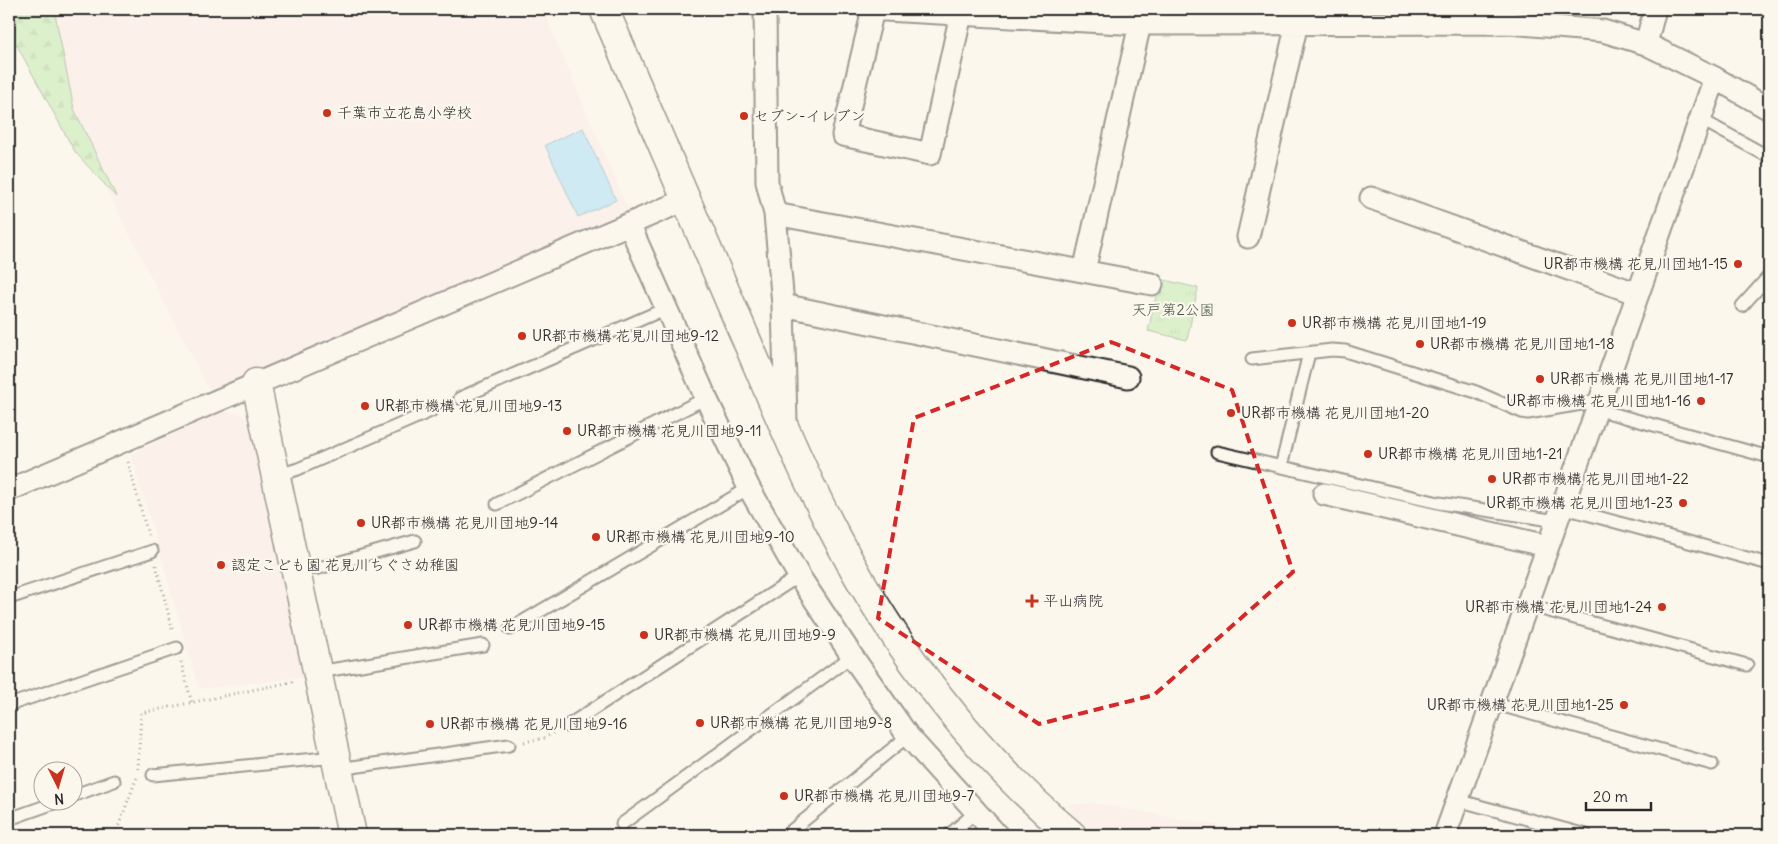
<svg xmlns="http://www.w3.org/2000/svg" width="1778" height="844" font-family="Delius,'Klee One',sans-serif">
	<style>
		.built { fill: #fbe7e6 }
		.grass { fill: url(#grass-tufts); stroke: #728868 }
		.forest { fill: url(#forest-firs); stroke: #728868 }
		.water { fill: #9adafb; stroke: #6e94a8 }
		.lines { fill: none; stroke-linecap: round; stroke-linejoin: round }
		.service-casing { stroke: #2b2b2b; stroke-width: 15 }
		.minor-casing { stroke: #2b2b2b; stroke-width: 25 }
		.tertiary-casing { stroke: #2b2b2b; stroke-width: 31 }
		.path { stroke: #2b2b2b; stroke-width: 3; stroke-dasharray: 1 4; stroke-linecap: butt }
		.service { stroke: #fbf7ec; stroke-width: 11 }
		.minor { stroke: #fbf7ec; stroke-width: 21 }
		.tertiary { stroke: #fbf7ec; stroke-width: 28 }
		.marked { fill: none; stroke: #d62828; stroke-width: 4; stroke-dasharray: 10 6; stroke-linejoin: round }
		.poi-dot { fill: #c8321e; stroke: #fbf7ec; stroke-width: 2 }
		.labels { text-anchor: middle; stroke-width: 4.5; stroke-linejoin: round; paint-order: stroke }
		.poi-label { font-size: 15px; fill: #2b2b2b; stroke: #fbf7ec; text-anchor: start }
		.park-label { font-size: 15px; fill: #4e5a4a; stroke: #fbf7ec }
	</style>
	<defs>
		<pattern id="grass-tufts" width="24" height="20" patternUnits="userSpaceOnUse" patternTransform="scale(1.25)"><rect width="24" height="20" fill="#b8e6a5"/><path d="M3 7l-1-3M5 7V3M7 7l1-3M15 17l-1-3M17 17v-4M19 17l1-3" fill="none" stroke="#9ec58e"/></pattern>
		<pattern id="forest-firs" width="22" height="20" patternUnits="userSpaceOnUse" patternTransform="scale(1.25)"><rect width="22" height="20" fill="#b8e6a5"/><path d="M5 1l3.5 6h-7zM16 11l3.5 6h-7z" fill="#9ec58e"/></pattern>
	</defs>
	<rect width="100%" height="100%" fill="#fbf7ec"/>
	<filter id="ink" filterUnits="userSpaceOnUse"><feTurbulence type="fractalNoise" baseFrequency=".02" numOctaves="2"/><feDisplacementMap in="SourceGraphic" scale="10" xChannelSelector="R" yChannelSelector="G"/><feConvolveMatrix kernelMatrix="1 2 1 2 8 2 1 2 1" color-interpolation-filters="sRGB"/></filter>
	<g filter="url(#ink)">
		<path class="built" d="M 14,9 L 511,9 L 545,14 L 629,212 L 211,394 Z
			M 222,412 L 240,413 L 246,418 L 249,426 L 304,677 L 199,689 L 131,454 Z
			M 1093,803 L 1271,835 L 1100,835 L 1073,814 L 1070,810 L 1069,805 Z"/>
		<path class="grass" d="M 1160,279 L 1198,288 L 1187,340 L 1148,331 Z"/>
		<path class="forest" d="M 9,9 L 54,9 L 74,109 L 117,198 L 75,152 L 9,31 Z"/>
		<path class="water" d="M 583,128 L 616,200 L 578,217 L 545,145 Z"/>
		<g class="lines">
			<defs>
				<path id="service" d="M 1700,119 L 1769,157
					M 1742,306 L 1769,276
					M 1252,359 L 1332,350 L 1345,351 L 1476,392 L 1522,412 L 1528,413 L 1599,401
					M 460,398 L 667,308
					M 1596,409 L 1769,457
					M 1217,452 L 1439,503 L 1557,521
					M 1281,467 L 1309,353
					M 276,476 L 298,469 L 431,411
					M 497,504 L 706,398
					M 1561,507 L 1769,564
					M 296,570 L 319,568 L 415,541
					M 9,598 L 152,551
					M 1527,605 L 1747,665
					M 510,629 L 749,488
					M 318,672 L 483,645
					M 1492,703 L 1712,764
					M 9,705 L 177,648
					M 567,726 L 799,576
					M 338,769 L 509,745
					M 153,775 L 335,757
					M 72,796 L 114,781
					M 1457,800 L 1586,835
					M 9,819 L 57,802
					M 622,824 L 852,656
					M 786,835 L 908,736
					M 949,835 L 976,812"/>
				<path id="minor" d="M 765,9 L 767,182 L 775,214 L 783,305 L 786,422
					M 867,9 L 1140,24 L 1509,23 L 1603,31 L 1646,44 L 1715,78 L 1769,109
					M 873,10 L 843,135 L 930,154 L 961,14
					M 1646,44 L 1655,9
					M 1371,198 L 1638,294
					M 775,214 L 1152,284
					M 629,224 L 706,398 L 749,488 L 799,576 L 852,656 L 908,736 L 997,835
					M 1248,237 L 1297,23
					M 1084,271 L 1140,24
					M 783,305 L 1128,377
					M 9,490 L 685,200
					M 1324,494 L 1547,546
					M 1445,835 L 1715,78"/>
				<path id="tertiary" d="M 604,9 C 650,117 696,225 743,332 C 773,401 802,472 837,538 C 896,650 975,754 1072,835
					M 256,383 L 352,835"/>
			</defs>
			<use href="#service" class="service-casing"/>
			<use href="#minor" class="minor-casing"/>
			<use href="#tertiary" class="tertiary-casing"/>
			<path class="path" d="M 128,462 L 148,535
				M 156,565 L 173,632
				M 181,662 L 192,703
				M 524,742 L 545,738 L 553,733
				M 138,769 L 141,713 L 296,681
				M 115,835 L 137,777"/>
			<use href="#service" class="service"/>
			<use href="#minor" class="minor"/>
			<use href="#tertiary" class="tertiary"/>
		</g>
	</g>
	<path d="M0 0H1778V844H0ZM 1111,342 L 1232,390 L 1293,572 L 1154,695 L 1039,724 L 878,618 L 914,418 Z" fill="#fbf7ec" fill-opacity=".55" fill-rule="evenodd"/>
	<path class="marked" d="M 1111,342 L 1232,390 L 1293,572 L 1154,695 L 1039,724 L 878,618 L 914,418 Z"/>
	<g class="poi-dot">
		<circle cx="327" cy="113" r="5"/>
		<circle cx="744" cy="116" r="5"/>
		<circle cx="1738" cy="264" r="5"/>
		<circle cx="1292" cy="323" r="5"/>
		<circle cx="522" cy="336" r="5"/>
		<circle cx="1420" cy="344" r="5"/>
		<circle cx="1540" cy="379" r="5"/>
		<circle cx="1701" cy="401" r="5"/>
		<circle cx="365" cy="406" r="5"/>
		<circle cx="1231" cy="413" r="5"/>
		<circle cx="567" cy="431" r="5"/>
		<circle cx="1368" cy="454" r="5"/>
		<circle cx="1492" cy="479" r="5"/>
		<circle cx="1683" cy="503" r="5"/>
		<circle cx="361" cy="523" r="5"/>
		<circle cx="596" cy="537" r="5"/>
		<circle cx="221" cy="565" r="5"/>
		<path d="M1029.5 593.5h5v5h5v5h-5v5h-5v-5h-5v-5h5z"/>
		<circle cx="1662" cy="607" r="5"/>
		<circle cx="408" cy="625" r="5"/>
		<circle cx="644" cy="635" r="5"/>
		<circle cx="1624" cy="705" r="5"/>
		<circle cx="700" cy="723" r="5"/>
		<circle cx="430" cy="724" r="5"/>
		<circle cx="784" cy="796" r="5"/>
	</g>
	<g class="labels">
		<g class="poi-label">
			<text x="337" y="118">千葉市立花島小学校</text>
			<text x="754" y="121">セブン-イレブン</text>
			<text x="1728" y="269" text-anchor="end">UR都市機構 花見川団地1-15</text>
			<text x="1302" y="328">UR都市機構 花見川団地1-19</text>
			<text x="532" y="341">UR都市機構 花見川団地9-12</text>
			<text x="1430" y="349">UR都市機構 花見川団地1-18</text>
			<text x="1550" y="384">UR都市機構 花見川団地1-17</text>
			<text x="1691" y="406" text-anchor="end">UR都市機構 花見川団地1-16</text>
			<text x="375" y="411">UR都市機構 花見川団地9-13</text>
			<text x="1241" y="418">UR都市機構 花見川団地1-20</text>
			<text x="577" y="436">UR都市機構 花見川団地9-11</text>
			<text x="1378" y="459">UR都市機構 花見川団地1-21</text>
			<text x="1502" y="484">UR都市機構 花見川団地1-22</text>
			<text x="1673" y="508" text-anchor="end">UR都市機構 花見川団地1-23</text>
			<text x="371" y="528">UR都市機構 花見川団地9-14</text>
			<text x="606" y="542">UR都市機構 花見川団地9-10</text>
			<text x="231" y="570">認定こども園 花見川ちぐさ幼稚園</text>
			<text x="1043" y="606">平山病院</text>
			<text x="1652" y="612" text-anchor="end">UR都市機構 花見川団地1-24</text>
			<text x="418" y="630">UR都市機構 花見川団地9-15</text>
			<text x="654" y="640">UR都市機構 花見川団地9-9</text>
			<text x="1614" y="710" text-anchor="end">UR都市機構 花見川団地1-25</text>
			<text x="710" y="728">UR都市機構 花見川団地9-8</text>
			<text x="440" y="729">UR都市機構 花見川団地9-16</text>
			<text x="794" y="801">UR都市機構 花見川団地9-7</text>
		</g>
		<g class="park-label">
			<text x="1173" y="315">天戸第2公園</text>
		</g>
	</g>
	<rect width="1778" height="844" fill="none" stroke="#fbf7ec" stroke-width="30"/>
	<rect x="15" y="15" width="1748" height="814" fill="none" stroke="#2b2b2b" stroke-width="2" filter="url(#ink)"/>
	<g transform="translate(58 786) rotate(175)"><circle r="24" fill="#fbf7ec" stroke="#a8a59f"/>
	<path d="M0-4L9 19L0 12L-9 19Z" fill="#c8321e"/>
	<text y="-8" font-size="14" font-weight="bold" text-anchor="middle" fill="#2b2b2b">N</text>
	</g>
	<path d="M1586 802v8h65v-8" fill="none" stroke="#2b2b2b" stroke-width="2.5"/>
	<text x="1593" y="802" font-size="15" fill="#2b2b2b" stroke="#fbf7ec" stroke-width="4" paint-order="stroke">20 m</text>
</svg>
